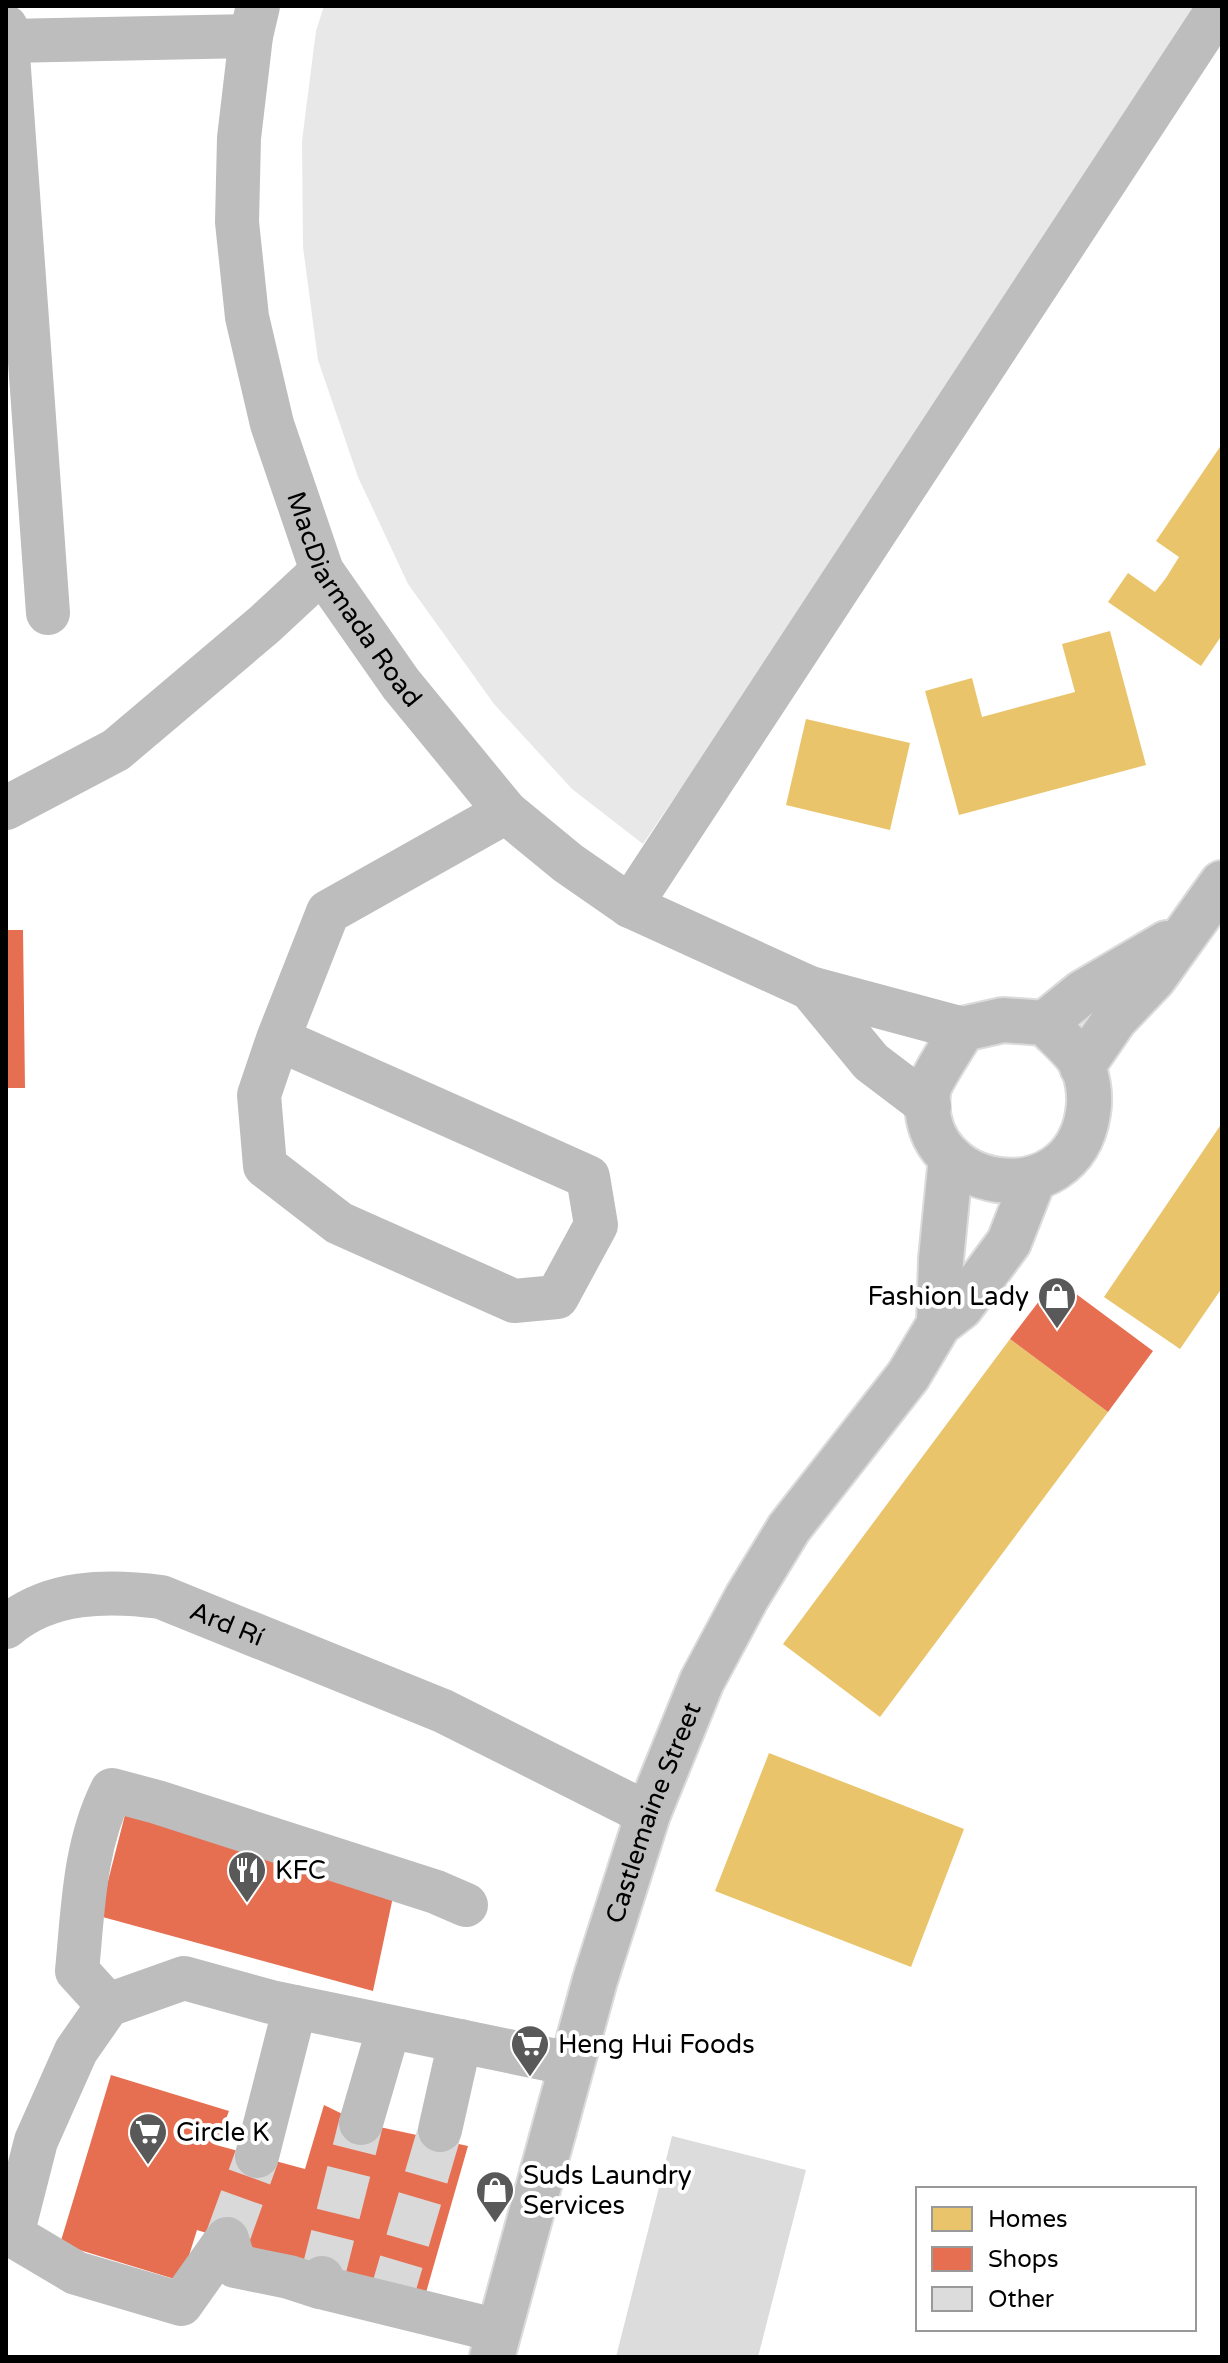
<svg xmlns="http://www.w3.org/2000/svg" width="1228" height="2363" font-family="'Varela Round',sans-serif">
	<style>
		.green { fill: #e8e8e8 }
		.homes { fill: #e9c46a }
		.shops { fill: #e76f51 }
		.building { fill: #dcdcdc }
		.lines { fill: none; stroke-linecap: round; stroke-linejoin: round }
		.minor-tunnel { stroke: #d9d9d9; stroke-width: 44; stroke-dasharray: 44 22; stroke-linecap: butt }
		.major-casing { stroke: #dbdbdb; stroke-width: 48 }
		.minor { stroke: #bdbdbd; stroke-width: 44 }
		.major { stroke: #bdbdbd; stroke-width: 44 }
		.labels { text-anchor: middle; stroke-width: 8; stroke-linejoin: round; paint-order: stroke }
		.street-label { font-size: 26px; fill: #000; stroke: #fff }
		.poi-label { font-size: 26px; fill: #000; stroke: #fff; text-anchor: start }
	</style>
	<rect width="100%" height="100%" fill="#fff"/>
	<path class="green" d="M 324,6 L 1202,6 L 1053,240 L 643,844 L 572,789 L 494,704 L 408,584 L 358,477 L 318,360 L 303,247 L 302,141 L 316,31 Z"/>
	<path class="homes" d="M 1222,444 L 1222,635 L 1201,666 L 1108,602 L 1128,573 L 1155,592 L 1166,578 L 1179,557 L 1156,541 Z
		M 1110,631 L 1146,765 L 959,815 L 925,691 L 972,678 L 982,717 L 1075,692 L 1062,644 Z
		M 806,719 L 910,743 L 890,830 L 786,805 Z
		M 1222,1123 L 1222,1288 L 1180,1349 L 1104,1297 Z
		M 1010,1339 L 1108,1412 L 880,1717 L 783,1644 Z
		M 769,1753 L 964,1829 L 911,1967 L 715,1891 Z"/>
	<path class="shops" d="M 6,930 L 23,930 L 25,1088 L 6,1088 Z
		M 1056,1279 L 1153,1351 L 1108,1412 L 1010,1339 Z
		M 126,1811 L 394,1892 L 373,1991 L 99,1916 Z
		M 111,2075 L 229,2111 L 216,2145 L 305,2169 L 324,2105 L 361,2123 L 468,2146 L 421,2310 L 276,2255 L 197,2230 L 181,2281 L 60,2244 Z"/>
	<path class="building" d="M 672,2136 L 806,2170 L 758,2357 L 616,2357 Z"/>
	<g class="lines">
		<path class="minor-tunnel" d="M 227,2239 L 257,2156
			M 322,2278 L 361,2123
			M 389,2304 L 440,2130"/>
		<defs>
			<g id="major">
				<path d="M 1003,1020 L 1045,1023 C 1056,1035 1070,1046 1079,1059 C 1088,1074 1091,1096 1088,1113 C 1072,1218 917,1193 928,1093 C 929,1081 955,1043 963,1029 Z"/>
				<path d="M 1045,1023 L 1082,993 L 1167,943"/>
				<path d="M 1082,1067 L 1115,1019 L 1154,978 L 1222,883"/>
				<path d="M 939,1324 L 941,1259 L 951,1158"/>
				<path id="s3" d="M 492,2357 L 595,1980 L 648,1814 L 702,1681 L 747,1597 L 789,1528 L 908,1376 L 939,1324 L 961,1307 L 1009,1242 L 1034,1178"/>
			</g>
		</defs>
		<use href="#major" class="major-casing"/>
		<g class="minor">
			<path id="s1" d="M 258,6 L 251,36 L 239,138 L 237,222 L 247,317 L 272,424 L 322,571 L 401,684 L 506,812 L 568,863 L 630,906 L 810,988 L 963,1029"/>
			<path d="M 6,27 L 48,613"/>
			<path d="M 7,41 L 251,36"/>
			<path d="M 6,808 L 116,750 L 265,624 L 322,571"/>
			<path d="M 630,906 L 1220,6"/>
			<path d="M 810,988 L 871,1062 L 929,1106"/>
			<path d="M 278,1039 L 588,1177 L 596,1225 L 557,1297 L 514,1301 L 339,1223 L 265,1166 L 259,1095 L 278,1039 L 328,912 L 506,812"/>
			<path id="s2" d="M 6,1627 C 49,1590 108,1590 161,1597 L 443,1711 L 648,1814"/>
			<path d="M 108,2005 L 77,1971 C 83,1910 84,1846 112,1790 L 157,1802 L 436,1892 L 466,1905"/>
			<path d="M 361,2123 L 389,2027"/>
			<path d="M 440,2130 L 460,2041"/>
			<path d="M 257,2156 L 295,2007"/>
			<path d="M 322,2278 L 320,2287 L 499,2331"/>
			<path d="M 320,2287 L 289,2277 L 235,2266 L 227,2239 L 181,2304 L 76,2273 L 12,2235 L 36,2141 L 76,2051 L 108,2005 L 184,1978 L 271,2002 L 571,2064"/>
		</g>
		<use href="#major" class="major"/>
	</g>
	<defs>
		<symbol id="shop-pin" viewBox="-11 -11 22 30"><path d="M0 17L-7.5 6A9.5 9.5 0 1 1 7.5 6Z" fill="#595959" stroke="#fff"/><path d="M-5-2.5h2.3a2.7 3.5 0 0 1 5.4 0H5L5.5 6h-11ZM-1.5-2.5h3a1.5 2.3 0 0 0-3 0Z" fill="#fff"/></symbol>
		<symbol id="restaurant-pin" viewBox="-11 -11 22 30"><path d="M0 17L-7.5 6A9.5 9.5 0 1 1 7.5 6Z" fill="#595959" stroke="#fff"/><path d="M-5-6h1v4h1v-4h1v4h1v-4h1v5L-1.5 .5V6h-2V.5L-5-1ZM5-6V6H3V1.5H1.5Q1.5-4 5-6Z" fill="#fff"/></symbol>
		<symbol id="supermarket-pin" viewBox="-11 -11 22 30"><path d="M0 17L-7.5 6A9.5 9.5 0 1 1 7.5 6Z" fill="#595959" stroke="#fff"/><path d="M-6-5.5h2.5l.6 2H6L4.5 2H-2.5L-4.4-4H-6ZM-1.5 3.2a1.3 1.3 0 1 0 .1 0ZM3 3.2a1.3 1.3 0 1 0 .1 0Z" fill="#fff"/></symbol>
	</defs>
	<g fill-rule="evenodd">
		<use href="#shop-pin" x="1035" y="1274" width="44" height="60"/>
		<use href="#restaurant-pin" x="225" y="1848" width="44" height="60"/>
		<use href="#supermarket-pin" x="508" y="2022" width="44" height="60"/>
		<use href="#supermarket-pin" x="126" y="2110" width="44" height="60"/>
		<use href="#shop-pin" x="473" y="2168" width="44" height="60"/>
	</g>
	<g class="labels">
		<g class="street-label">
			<text dy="9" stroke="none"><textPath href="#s1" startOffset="618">MacDiarmada Road</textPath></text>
			<text dy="9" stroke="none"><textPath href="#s2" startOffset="234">Ard Rí</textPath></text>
			<text dy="9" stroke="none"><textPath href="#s3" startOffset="568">Castlemaine Street</textPath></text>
		</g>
		<g class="poi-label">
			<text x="1029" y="1305" text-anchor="end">Fashion Lady</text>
			<text x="275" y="1879">KFC</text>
			<text x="558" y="2053">Heng Hui Foods</text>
			<text x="176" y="2141">Circle K</text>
			<text x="523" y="2184">Suds Laundry<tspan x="523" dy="30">Services</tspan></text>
		</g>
	</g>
	<rect width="1228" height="2363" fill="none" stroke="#000000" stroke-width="16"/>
	<rect x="916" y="2187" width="280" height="144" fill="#ffffff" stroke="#999999" stroke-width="2"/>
	<rect x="932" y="2207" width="40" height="24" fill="#e9c46a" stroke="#999999" stroke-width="2"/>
	<text x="988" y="2227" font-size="24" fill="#000000">Homes</text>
	<rect x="932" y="2247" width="40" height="24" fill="#e76f51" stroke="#999999" stroke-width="2"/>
	<text x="988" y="2267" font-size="24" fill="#000000">Shops</text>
	<rect x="932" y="2287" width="40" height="24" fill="#dcdcdc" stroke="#999999" stroke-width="2"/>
	<text x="988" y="2307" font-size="24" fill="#000000">Other</text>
</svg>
